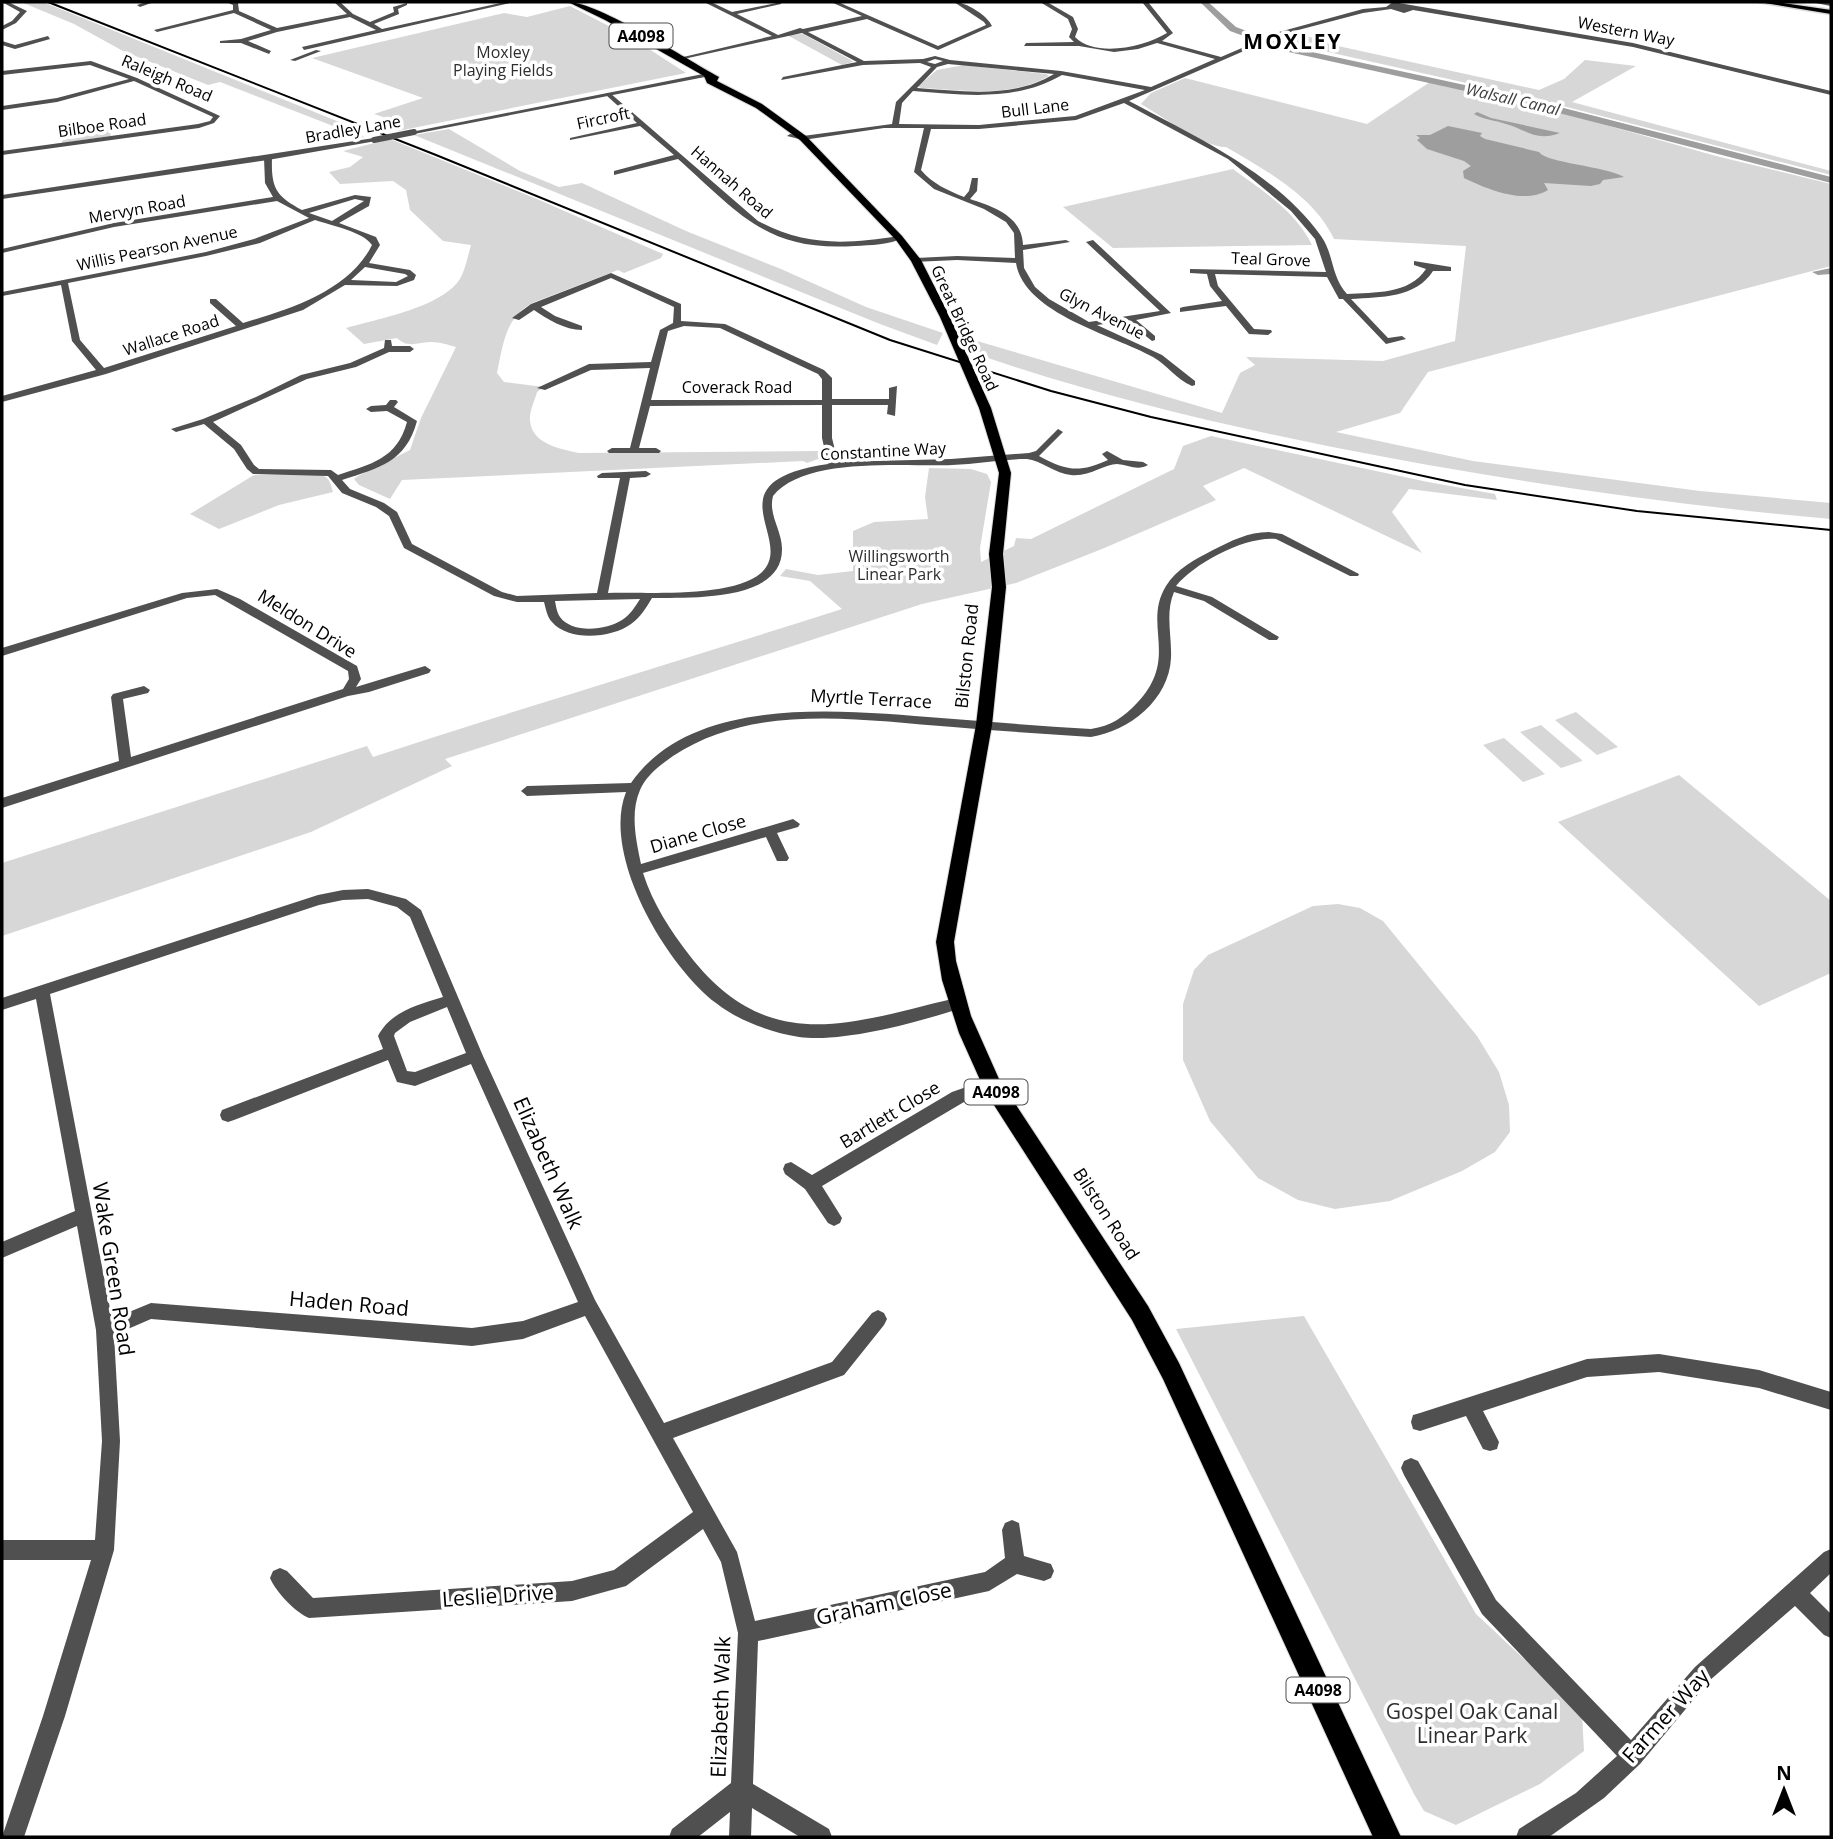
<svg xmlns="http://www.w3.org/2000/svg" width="1833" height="1839" font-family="'Open Sans',sans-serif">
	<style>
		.green { fill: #d7d7d7 }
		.water { fill: #9e9e9e }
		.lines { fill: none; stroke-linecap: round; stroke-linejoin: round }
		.canal { fill: #9e9e9e; fill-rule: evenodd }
		.primary-casing { stroke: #dbdbdb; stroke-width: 2 }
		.trunk-casing { stroke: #dbdbdb; stroke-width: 3 }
		.minor { fill: #505050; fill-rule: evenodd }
		.tertiary { fill: #505050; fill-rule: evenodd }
		.primary { fill: #000; fill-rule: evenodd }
		.trunk { fill: #000; fill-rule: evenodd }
		.tram { stroke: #000; stroke-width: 2 }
		.tertiary-bridge { stroke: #505050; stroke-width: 6 }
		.labels { text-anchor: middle; stroke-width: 7; stroke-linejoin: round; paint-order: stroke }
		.far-street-label { font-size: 16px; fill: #000; stroke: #fff }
		.shield { fill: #fff; stroke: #4c4c4c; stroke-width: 2 }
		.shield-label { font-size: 16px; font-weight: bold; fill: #000 }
		.far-park-label { font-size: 16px; fill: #2e2e2e; stroke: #fff }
		.far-water-label { font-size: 16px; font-style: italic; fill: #3f3f3f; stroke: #fff }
		.street-label { font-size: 18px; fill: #000; stroke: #fff }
		.far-district-label { font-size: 21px; font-weight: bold; letter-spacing: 2px; fill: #000; stroke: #fff }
		.near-street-label { font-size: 21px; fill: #000; stroke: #fff }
		.near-park-label { font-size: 21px; fill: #2e2e2e; stroke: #fff }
	</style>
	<rect width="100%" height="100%" fill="#fff"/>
	<path class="green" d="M 21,2 L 43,2 L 359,130 L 364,138 L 220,82 L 208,85 L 123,51 L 74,24 Z
		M 570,6 L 632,38 L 686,73 L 398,131 L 380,125 L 392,120 L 374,114 L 423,98 L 312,58 L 504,13 L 527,17 Z
		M 1299,33 L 1329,44 L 1539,90 L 1564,79 L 1585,60 L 1636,66 L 1572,102 L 1831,171 L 1831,175 L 1520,95 L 1279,41 Z
		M 803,34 L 851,60 L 853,62 L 842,65 L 787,35 Z
		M 964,65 L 1046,74 L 1049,76 C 1012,98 962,90 921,88 L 918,86 L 937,70 Z
		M 1185,78 L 1367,124 L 1430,82 L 1520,101 L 1716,156 L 1831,184 L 1831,266 L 1428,372 L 1400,413 L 1336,432 L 1473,461 L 1700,491 L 1831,503 L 1831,519 C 1683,506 1536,485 1390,458 C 1251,432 1113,401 979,355 L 977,341 L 1222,413 L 1240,373 L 1255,365 L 1246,357 L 1383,361 L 1455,341 L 1466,246 L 1334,239 C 1314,196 1265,170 1226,147 C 1205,148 1160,115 1141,104 L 1151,93 Z
		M 98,124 L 98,129 L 109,128 L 111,136 L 62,143 L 63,132 L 74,131 L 74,127 Z
		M 449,129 L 520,171 L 559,187 L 582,183 L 686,231 L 781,269 L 866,307 L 943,333 L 937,345 L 880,324 L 414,135 Z
		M 390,139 L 537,199 L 663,254 L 661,258 L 624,273 L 618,270 L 532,303 C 505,318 503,345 497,373 L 504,382 L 544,387 L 537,392 C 535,400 529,412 530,420 C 531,444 561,449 579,453 L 820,451 L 821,458 L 807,463 L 803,461 L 402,480 L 390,499 L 359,485 L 354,479 L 358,476 L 410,450 L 421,418 L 456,347 C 449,345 439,342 432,342 C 418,342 408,349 397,338 L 364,344 L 346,328 C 377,319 445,307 461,277 C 466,267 468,255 471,245 L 443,241 L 410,210 L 406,190 L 393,181 L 340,184 L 329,172 L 350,167 L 363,157 L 343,151 Z
		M 1233,169 C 1263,191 1295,211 1312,245 L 1113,248 L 1063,207 Z
		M 1211,436 L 1428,482 L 1495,494 L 1497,500 L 1409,489 L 1392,512 L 1422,553 L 1244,468 L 1203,486 L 1216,500 L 1102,549 L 1016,583 L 922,604 L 476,749 L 445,759 L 452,766 L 311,832 L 2,936 L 2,863 L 367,746 L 373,757 C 528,706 685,659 842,609 L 810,581 L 780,576 L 786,569 L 818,575 L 853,571 L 853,531 L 874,522 L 928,519 L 925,497 L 929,468 L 971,469 L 987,474 L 991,482 L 980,548 L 981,562 L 1014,546 L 1016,538 L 1031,539 L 1174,469 L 1183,446 Z
		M 312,474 C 327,475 329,477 333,492 L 279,505 L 219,529 L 190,514 L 254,475 Z
		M 1576,712 L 1618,747 L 1597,755 L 1555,720 Z
		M 1541,725 L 1582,760 L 1582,761 L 1561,768 L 1520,732 Z
		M 1504,738 L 1545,774 L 1523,782 L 1483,745 Z
		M 1679,775 L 1831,901 L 1831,973 L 1759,1006 L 1558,822 Z
		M 1338,904 L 1360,908 L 1383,921 L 1477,1036 L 1499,1072 L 1509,1105 L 1510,1132 L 1495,1152 L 1462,1171 L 1390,1201 L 1335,1209 L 1298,1200 L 1258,1178 L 1210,1121 L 1183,1060 L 1183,1004 L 1194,970 L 1208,955 L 1313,906 Z
		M 1304,1316 L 1476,1614 L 1582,1713 L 1584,1751 L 1540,1784 L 1456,1825 L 1424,1811 L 1414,1794 L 1176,1329 Z"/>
	<path class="water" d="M 1477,112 L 1491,118 L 1560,133 C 1536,142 1527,130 1506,124 C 1495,120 1484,120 1474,114 Z
		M 1448,126 L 1482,133 L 1480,136 L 1485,139 L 1539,152 C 1546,163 1605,166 1624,177 L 1603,180 L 1600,184 L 1591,186 L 1544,183 L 1548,190 C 1524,205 1487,189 1464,178 L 1463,171 L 1471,166 L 1464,161 L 1427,149 L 1417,140 L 1420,138 L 1416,135 L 1430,135 Z"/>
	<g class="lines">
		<path class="canal" d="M 1200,2 L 1208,2 L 1236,27 L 1289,47 L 1525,98 L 1831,177 L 1831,183 L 1524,104 L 1284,51 L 1230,31 Z
			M 1831,268 L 1831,274 L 1818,275 L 1812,272 Z"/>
		<defs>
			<path id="primary" d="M 568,2 C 598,2 688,60 719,77 L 717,81 L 762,104 L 806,136 L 902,236 L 921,260 L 950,317 L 991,408 L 1011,473 L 1003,554 L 1006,587 L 992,725 L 954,942 L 956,961 L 971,1016 L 999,1079 L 1148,1306 L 1179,1363 L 1401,1837 L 1373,1837 L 1163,1379 L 1132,1320 L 985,1091 L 959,1033 L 942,980 L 936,942 L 976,725 L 992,587 L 989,554 L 999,473 L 979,408 L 940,317 L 911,261 L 896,240 L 800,140 L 756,108 L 707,83 L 704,76 L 605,20 Z"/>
			<path id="trunk" d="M 1758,2 L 1776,2 L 1831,10 L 1831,14 Z"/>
		</defs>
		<use href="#primary" class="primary-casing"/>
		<use href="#trunk" class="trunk-casing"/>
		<path class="minor" d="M 2,2 L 8,2 L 27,11 L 16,23 L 2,30 L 2,26 L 12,21 L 20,12 Z
			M 146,2 L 154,2 L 140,7 L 137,5 Z
			M 226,2 L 238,3 L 239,11 L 277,28 L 347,14 L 334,2 L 340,2 L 353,14 L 370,22 L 394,12 L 393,7 L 407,3 L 407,5 L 398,9 L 399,14 L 374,24 L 382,29 L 505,2 L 514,2 L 304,50 L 302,47 L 376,30 L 350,17 L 277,32 L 248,41 L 271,51 L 269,54 L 241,43 L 220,43 L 220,41 L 241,39 L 271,30 L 234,13 L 157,32 L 154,30 L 233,10 L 233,5 Z
			M 704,2 L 711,2 L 732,12 L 781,2 L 781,4 L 737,14 L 778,35 L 800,28 L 803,29 L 862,16 L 831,2 L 838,2 L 938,46 L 986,25 L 984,22 L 954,2 C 966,2 987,15 992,26 L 938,50 L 867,19 L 808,32 L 864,61 L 923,59 L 935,56 L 950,60 L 1061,71 L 1151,87 L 1215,59 L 1157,43 L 1138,49 L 1114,52 L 1079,46 L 1024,46 L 1026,43 L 1074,42 L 1069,37 L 1072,29 L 1068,19 L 1040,2 L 1047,2 L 1073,17 L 1078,29 L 1075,37 C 1096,58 1144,47 1167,33 L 1142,2 L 1148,2 L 1173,33 L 1162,41 L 1221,57 L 1279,32 L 1363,9 L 1386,7 L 1393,2 L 1633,43 L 1831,91 L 1831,95 L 1633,47 L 1413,10 L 1404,13 L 1391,9 L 1363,13 L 1283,34 L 1129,101 C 1195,136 1277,174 1321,236 C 1334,254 1331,277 1347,294 C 1374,292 1409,295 1426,269 L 1414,265 L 1414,261 L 1451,267 L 1451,271 L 1433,271 C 1416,298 1381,297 1351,299 L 1388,338 L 1402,336 L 1406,339 L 1386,344 L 1343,299 L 1339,299 L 1327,277 L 1215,274 L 1218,286 L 1254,329 L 1271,330 L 1272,332 L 1268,335 L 1249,334 L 1226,306 L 1180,312 L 1180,308 L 1183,307 L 1222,301 L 1210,286 L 1207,274 L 1190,273 L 1190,269 L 1326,272 L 1315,239 L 1291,211 L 1228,159 L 1124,103 L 1076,120 L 979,129 L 931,129 L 921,170 C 933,184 947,190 964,197 L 969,191 L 972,178 L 978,178 L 977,191 L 970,199 C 994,207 1022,216 1023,245 L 1066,240 L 1070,242 L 1023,250 L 1024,268 L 1035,287 L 1049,299 L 1089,322 L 1160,311 L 1086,242 L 1093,240 L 1171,313 L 1136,320 L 1155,336 L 1155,340 L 1152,341 L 1127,321 L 1097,325 L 1162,355 L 1195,381 L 1195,385 L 1192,386 C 1177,380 1167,365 1153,357 C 1114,335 1024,314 1016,263 L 957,260 L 913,262 L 913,258 L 916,258 L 957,256 L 1015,258 L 1014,233 L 1006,222 L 984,209 L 934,189 L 914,172 L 924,128 L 884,128 L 803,140 L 787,136 L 790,134 L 803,136 L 892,124 L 896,102 L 931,67 L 920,63 L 863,65 L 781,80 L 783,77 L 857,62 L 802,33 L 679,60 L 679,58 L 772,36 ZM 935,59 L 943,61 L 935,64 L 927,62 ZM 948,64 L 1054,74 C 1013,99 963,91 917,88 L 937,67 ZM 1062,75 L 1145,90 L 1075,116 L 979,125 L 899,124 L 902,103 L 913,91 C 964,95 1016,102 1062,75 Z
			M 1810,2 L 1831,2 L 1831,6 Z
			M 48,36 L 50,39 L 15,49 L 2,45 L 2,41 L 15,45 Z
			M 316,50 L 321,51 L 295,61 L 290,60 Z
			M 91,61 L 137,78 L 220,116 L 214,123 L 199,128 L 2,155 L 2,151 L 198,124 L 210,121 L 213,117 L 134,81 L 57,102 L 2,110 L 2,106 L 57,98 L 129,79 L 90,65 L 2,75 L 2,71 Z
			M 606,93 L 610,93 L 758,221 C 806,247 847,244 899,236 L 903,238 C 890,245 870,245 855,246 C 766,252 739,213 678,159 L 614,175 L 614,171 L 674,155 L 640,126 L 570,140 L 570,138 L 637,123 L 606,95 Z
			M 268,156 L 272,158 C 271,188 276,196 302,210 L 355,195 L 371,197 L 369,206 L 339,223 L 376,237 L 380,245 L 369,263 L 410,270 L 416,275 L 414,280 L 397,286 L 345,285 L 303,310 L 106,374 L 2,402 L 2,396 L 96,370 L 72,341 L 61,285 L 2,296 L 2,292 L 206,252 L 254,239 L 309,218 L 277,201 L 114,227 L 2,253 L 2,249 L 114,223 L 273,197 L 265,183 L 264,158 ZM 355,199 L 364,201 L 332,221 L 309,213 ZM 315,220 C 330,225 364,232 372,245 C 349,291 290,309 243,323 L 216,299 L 210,299 L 210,303 L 236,326 L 104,368 L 80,340 L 68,283 L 206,256 L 260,243 ZM 365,267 L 405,274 L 408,276 L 396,282 L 351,280 Z
			M 611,273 L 681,304 L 681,321 L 725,324 L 824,370 L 832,378 L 832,399 L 889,399 L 889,388 L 897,386 L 895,416 L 887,414 L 888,405 L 832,405 L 832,438 L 838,462 L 951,459 L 1029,453 L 1036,451 L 1058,429 L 1063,432 L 1039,456 C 1067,471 1079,473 1108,460 L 1102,454 L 1107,451 L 1123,460 L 1143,462 L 1148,465 C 1138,471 1128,465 1117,464 C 1105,464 1089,477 1071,475 C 1056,474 1040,460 1027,459 C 1002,459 977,464 952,465 C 904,467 805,456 773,496 C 768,515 782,530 782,549 C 783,603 687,597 652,598 C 646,608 640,618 631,624 C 612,638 569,642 552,622 C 547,617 546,609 544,602 L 517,602 L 494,596 L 404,548 L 389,516 L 376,507 L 342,493 L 328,476 L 253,474 L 247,469 L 234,449 L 204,424 L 176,432 L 171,429 L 203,419 L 256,397 L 301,375 L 350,363 L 384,348 L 385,340 L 391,340 L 392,346 L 410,346 L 414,349 L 410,352 L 389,352 L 356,367 L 307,379 L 213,422 L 241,445 L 254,465 L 259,469 L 331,470 L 338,475 C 371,464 397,459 407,422 L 387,411 L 371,412 L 366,409 L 371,406 L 386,405 L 390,400 L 396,400 L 398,402 L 394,407 L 417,421 C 406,462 379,468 342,480 L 350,489 L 384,503 L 397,512 L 412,544 L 502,592 L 517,596 L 597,593 L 620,478 L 598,478 L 597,476 L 602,473 L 646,471 L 651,474 L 646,477 L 630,478 L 608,593 C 647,592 733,598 761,573 C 798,540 707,482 828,464 L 822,438 L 822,405 L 650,406 L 639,448 L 656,448 L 661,451 L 659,453 L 609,453 L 607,451 L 612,448 L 630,448 L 650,368 L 591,370 L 545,390 L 537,388 L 589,364 L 651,362 L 660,330 L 673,323 L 674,307 L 611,278 L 541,307 L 555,316 L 582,326 L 582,330 C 565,330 547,319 534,310 L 519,320 L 512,318 L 531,304 ZM 684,326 L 720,328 L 818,374 L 822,379 L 822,400 L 651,400 L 668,331 ZM 640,599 C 635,607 630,615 622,620 C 607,630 572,634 560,617 C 557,613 556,606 555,601 Z
			M 1269,532 L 1282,534 L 1359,574 L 1358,576 L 1350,576 L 1276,539 C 1245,536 1195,563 1176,586 L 1212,597 L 1279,637 L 1277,640 L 1269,640 L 1204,601 L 1174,592 C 1165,613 1172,636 1171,658 C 1169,700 1129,731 1091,737 C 1045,734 999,731 953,727 C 860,720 755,702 673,756 C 660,765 646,776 640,790 C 630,813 636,840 641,864 L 793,819 L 800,824 L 798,827 L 777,833 L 789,858 L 787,861 L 777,861 L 766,837 L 643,873 C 653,904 670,930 690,956 C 769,1057 850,1023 956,998 L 961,1000 L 963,1004 L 961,1008 C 919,1022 843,1043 799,1037 C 770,1032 739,1021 716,1003 C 666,965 601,855 626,792 L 527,796 L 521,791 L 527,786 L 631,783 C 694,692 847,711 941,718 C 991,722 1041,726 1091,729 C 1111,726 1124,717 1137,703 C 1180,658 1142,625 1166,586 C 1176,569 1196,559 1213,550 C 1231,541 1248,532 1269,532 Z
			M 217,589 L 240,599 L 357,666 L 361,679 L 356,687 L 425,666 L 431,670 L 429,673 L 369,692 L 348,696 L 2,808 L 2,798 L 119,761 L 111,697 L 113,694 L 144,686 L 150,690 L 148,693 L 123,699 L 131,757 L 343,689 L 349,679 L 348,671 L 215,595 L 187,598 L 2,656 L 2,648 L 182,593 Z
			M 368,889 L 406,899 L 421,910 L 483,1056 L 595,1300 L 664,1423 L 832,1362 L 872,1313 L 878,1310 L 884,1313 L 887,1319 L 884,1325 L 844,1375 L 673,1438 L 737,1552 L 755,1621 L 985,1572 L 1005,1558 L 1002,1530 L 1005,1523 L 1012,1520 L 1019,1523 L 1024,1556 L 1051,1564 L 1054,1571 L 1051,1578 L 1044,1581 L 1017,1574 L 989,1591 L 758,1641 L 753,1784 L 829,1829 L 832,1837 L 800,1837 L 752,1808 L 751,1837 L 729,1837 L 730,1812 L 698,1837 L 669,1837 L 672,1829 L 731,1783 L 738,1633 L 721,1562 L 703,1529 L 626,1586 L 572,1601 L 309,1618 C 295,1612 276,1592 270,1578 L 273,1571 L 280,1568 L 287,1571 L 313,1598 L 572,1581 L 614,1570 L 693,1512 L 585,1316 L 523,1339 L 472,1346 L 151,1319 L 114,1335 L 120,1441 L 114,1550 L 65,1716 L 24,1837 L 2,1837 L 43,1716 L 91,1560 L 2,1560 L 2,1540 L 95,1540 L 102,1441 L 96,1330 L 77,1226 L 2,1258 L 2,1242 L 75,1211 L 36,999 L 2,1010 L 2,998 L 318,895 L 343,890 ZM 368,899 L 397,907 L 410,917 L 443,997 C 418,1005 391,1011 378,1036 L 383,1049 L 222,1110 L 220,1115 L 222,1120 L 228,1122 L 234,1120 L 388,1060 L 397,1082 L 415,1086 L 471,1064 L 578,1302 L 523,1321 L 472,1328 L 151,1303 L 112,1319 L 50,994 L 319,905 L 343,900 ZM 447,1007 L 466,1053 L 415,1072 L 407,1071 L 394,1036 L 395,1033 L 410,1022 Z
			M 992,1078 L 997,1080 L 1000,1085 L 997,1090 L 964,1102 L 822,1186 L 842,1218 L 840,1223 L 834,1226 L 828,1223 L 805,1189 L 785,1174 L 783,1169 L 785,1164 L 791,1162 L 812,1175 L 952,1092 Z
			M 1659,1354 L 1759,1370 L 1831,1392 L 1831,1410 L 1759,1388 L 1659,1372 L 1587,1377 L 1483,1411 L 1499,1442 L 1497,1449 L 1490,1451 L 1483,1449 L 1466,1416 L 1420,1431 L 1413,1429 L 1411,1422 L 1413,1415 L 1420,1413 L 1587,1359 Z
			M 1411,1458 L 1418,1461 L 1496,1600 L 1631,1740 L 1695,1667 L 1824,1552 L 1831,1549 L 1831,1573 L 1810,1593 L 1831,1614 L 1831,1638 L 1824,1635 L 1795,1606 L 1709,1681 L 1640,1764 L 1604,1798 L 1549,1837 L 1516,1837 L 1519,1829 L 1576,1793 L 1617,1756 L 1482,1614 L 1404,1475 L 1401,1468 L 1404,1461 Z"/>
		<path class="tertiary" d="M 708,73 L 710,76 L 414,134 L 411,132 Z
			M 374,138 L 376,141 L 268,160 L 2,199 L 2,195 Z"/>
		<use href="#primary" class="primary"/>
		<use href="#trunk" class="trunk"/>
		<path class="tram" d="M 48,2 L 436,155 L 890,340 L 1051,391 L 1151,417 L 1465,485 L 1637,511 L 1831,530"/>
		<path class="tertiary-bridge" d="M 374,140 L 414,132"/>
	</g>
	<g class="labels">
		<g class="far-street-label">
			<text transform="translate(1626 31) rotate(11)" y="6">Western Way</text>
			<text transform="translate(167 78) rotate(23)" y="6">Raleigh Road</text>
			<text transform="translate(1035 108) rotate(-7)" y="6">Bull Lane</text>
			<text transform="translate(603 118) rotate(-12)" y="6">Fircroft</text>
			<text transform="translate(102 125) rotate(-8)" y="6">Bilboe Road</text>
			<text transform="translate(353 129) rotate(-10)" y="6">Bradley Lane</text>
			<text transform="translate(732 182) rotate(41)" y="6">Hannah Road</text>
			<text transform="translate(137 209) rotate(-10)" y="6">Mervyn Road</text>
			<text transform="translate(157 248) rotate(-12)" y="6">Willis Pearson Avenue</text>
			<text transform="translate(1271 259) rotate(2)" y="6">Teal Grove</text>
			<text transform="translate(1102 313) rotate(27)" y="6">Glyn Avenue</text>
			<text transform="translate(965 328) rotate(65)" y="6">Great Bridge Road</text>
			<text transform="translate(171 335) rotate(-18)" y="6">Wallace Road</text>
			<text x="737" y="393">Coverack Road</text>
			<text transform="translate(883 451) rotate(-3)" y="6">Constantine Way</text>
		</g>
		<g class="shield">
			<rect x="609.5" y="23.5" width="63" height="25" rx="5"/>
			<rect x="964.5" y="1079.5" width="63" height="25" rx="5"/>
			<rect x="1286.5" y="1677.5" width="63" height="25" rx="5"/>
		</g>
		<g class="shield-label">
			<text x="641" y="42">A4098</text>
			<text x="996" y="1098">A4098</text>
			<text x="1318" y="1696">A4098</text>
		</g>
		<g class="far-park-label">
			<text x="503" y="58">Moxley<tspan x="503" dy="18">Playing Fields</tspan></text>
			<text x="899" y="562">Willingsworth<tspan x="899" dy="18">Linear Park</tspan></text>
		</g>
		<g class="far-water-label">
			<text transform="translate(1513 99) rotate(13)" y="6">Walsall Canal</text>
		</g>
		<g class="street-label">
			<text transform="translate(307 624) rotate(32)" y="6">Meldon Drive</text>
			<text transform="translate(967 656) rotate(-84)" y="6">Bilston Road</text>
			<text transform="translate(871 699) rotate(3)" y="6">Myrtle Terrace</text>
			<text transform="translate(698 834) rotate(-16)" y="6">Diane Close</text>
			<text transform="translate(890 1115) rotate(-31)" y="6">Bartlett Close</text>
			<text transform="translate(1106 1214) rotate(57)" y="6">Bilston Road</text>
		</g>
		<g class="far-district-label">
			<text x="1293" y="49">MOXLEY</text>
		</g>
		<g class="near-street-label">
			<text transform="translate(548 1163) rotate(66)" y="7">Elizabeth Walk</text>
			<text transform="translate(113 1269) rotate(81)" y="7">Wake Green Road</text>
			<text transform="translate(349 1304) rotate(5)" y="7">Haden Road</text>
			<text transform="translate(498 1596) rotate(-4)" y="7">Leslie Drive</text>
			<text transform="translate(884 1604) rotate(-12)" y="7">Graham Close</text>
			<text transform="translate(721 1707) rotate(-88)" y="7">Elizabeth Walk</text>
			<text transform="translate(1666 1716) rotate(-48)" y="7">Farmer Way</text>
		</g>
		<g class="near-park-label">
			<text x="1472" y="1719">Gospel Oak Canal<tspan x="1472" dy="24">Linear Park</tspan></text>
		</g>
	</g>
	<rect width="1833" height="1839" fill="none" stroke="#000000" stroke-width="7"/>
	<g transform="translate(1784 1790)" stroke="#ffffff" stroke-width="5" paint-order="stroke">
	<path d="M0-5L12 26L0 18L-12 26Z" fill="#000000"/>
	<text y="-10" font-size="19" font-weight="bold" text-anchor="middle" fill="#000000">N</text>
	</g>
</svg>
